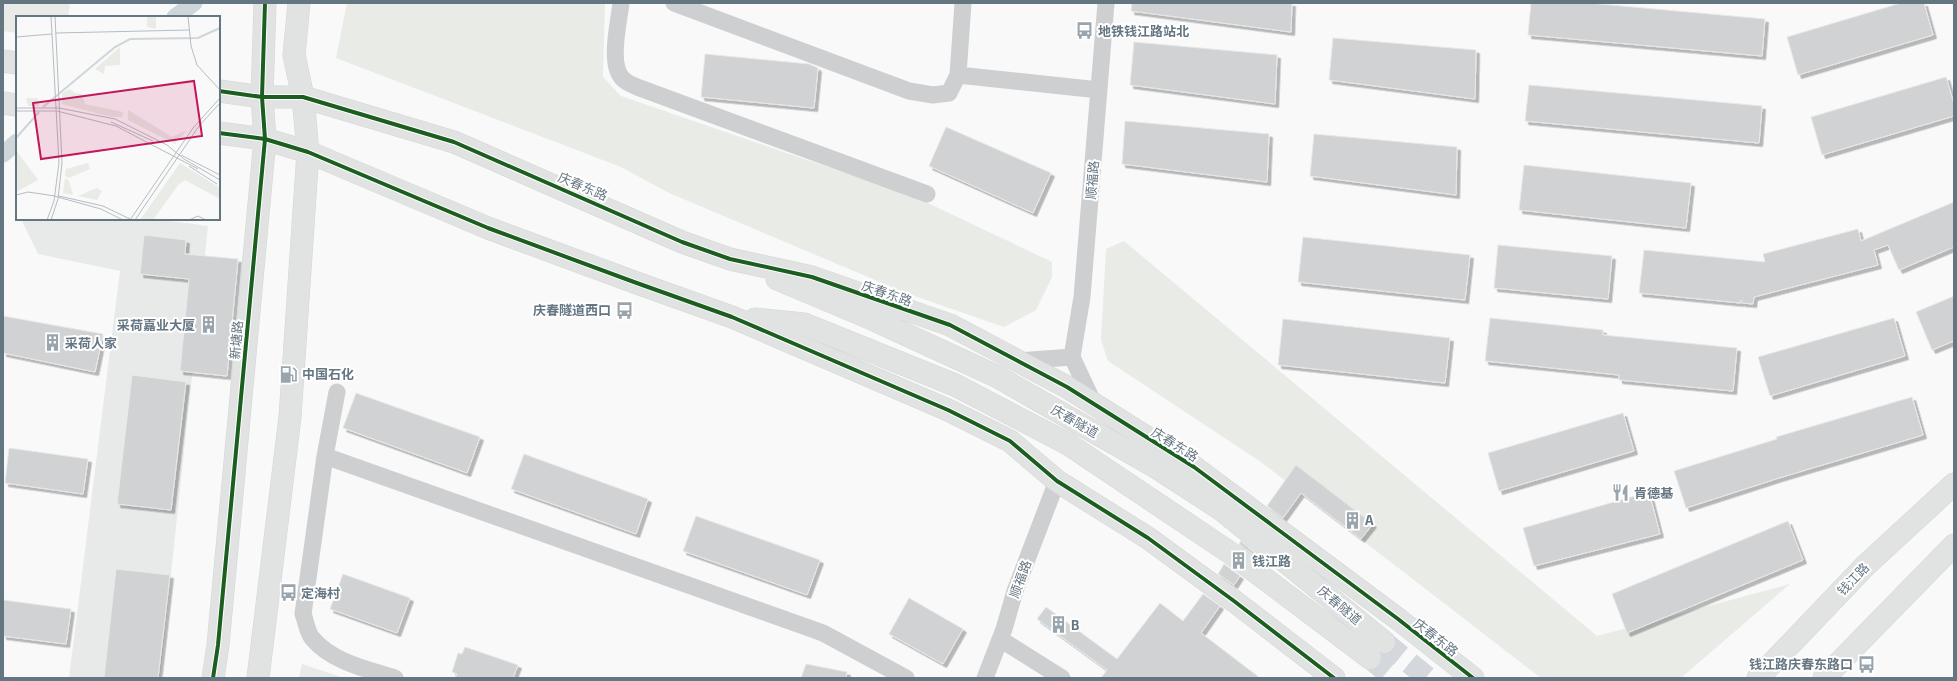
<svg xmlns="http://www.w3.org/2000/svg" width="1957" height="681" font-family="'Exo 2','Noto Sans SC',sans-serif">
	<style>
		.built { fill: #e8e9e9 }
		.green { fill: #e8ebe6 }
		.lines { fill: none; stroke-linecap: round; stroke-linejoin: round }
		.canal { stroke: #ced6d9; stroke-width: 17 }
		.building { fill: #d0d2d3; stroke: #e8e8e8; filter: url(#shadow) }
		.major-tunnel { stroke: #d4d8dc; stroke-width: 22; stroke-dasharray: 22 11; stroke-linecap: butt }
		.major-casing { stroke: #d5d6d7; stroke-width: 23 }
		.minor { stroke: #cecfd0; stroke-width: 17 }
		.major { stroke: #e1e2e2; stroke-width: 22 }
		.cycleway-casing { stroke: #fff; stroke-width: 6 }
		.cycleway { stroke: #1b5e20; stroke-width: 4 }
		.labels { text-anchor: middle; stroke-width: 4; stroke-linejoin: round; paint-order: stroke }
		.poi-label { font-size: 13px; font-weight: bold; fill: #657683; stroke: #fff; text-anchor: start }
		.street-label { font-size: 13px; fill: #657683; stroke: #fff }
		.inset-river { fill: none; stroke: #ced6d9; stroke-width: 2 }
		.inset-road { fill: none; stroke: #b5bdc3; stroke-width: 1 }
		.view { fill: #c2185b; fill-opacity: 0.15; stroke: #c2185b; stroke-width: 2 }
		.inset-edge { fill: none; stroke: #657683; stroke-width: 2 }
	</style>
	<defs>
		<filter id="shadow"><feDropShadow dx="3.5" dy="3.5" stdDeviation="0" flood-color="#0004"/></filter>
	</defs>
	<rect width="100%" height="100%" fill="#f9f9f9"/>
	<path class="built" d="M 21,219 L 156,219 L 208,226 L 160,678 L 69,678 L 120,271 L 38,254 Z
		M 302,664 L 344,678 L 299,678 Z"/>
	<path class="green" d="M 3,3 L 70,3 L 68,17 L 17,17 L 17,33 L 3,31 Z
		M 347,3 L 605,3 L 603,77 L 621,96 L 915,197 L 1052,262 L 1052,277 L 1036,310 L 1004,327 L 906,293 L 669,193 L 621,167 L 336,58 Z
		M 1124,241 L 1597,636 L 1790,584 L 1681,678 L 1541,678 L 1261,462 L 1108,361 L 1101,340 L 1106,249 Z"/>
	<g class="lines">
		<path class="canal" d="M 175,17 L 194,3
			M 3,154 L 17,142"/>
	</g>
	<path class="building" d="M 1132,3 L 1292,3 L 1291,32 L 1131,11 Z
		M 1531,3 L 1589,3 L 1765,19 L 1762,56 L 1528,35 Z
		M 1901,3 L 1924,3 L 1933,35 L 1798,75 L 1787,37 Z
		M 1333,38 L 1476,50 L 1475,99 L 1329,80 Z
		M 1134,42 L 1277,55 L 1275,104 L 1130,85 Z
		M 705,54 L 809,64 L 818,68 L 814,108 L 701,97 Z
		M 1946,77 L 1954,104 L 1954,116 L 1822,155 L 1811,117 Z
		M 1529,85 L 1762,106 L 1759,143 L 1525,121 Z
		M 1125,121 L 1269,134 L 1267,182 L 1122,164 Z
		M 946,127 L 1051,173 L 1033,213 L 929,166 Z
		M 1314,134 L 1457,147 L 1456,195 L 1310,176 Z
		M 1524,165 L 1691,183 L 1686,228 L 1519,210 Z
		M 1954,202 L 1954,247 L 1899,270 L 1888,245 L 1874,250 L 1878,265 L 1754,297 L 1753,304 L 1742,303 L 1741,300 L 1741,303 L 1639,293 L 1644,250 L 1765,262 L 1763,254 L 1858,229 L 1861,241 Z
		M 144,235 L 186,240 L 185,254 L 238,259 L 227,376 L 180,371 L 189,279 L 140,274 Z
		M 1303,237 L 1470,255 L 1465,300 L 1298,282 Z
		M 1498,245 L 1612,256 L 1608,299 L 1494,288 Z
		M 1954,296 L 1954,341 L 1932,350 L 1916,312 Z
		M 3,316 L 103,334 L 95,372 L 3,353 Z
		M 1490,318 L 1603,330 L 1603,335 L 1737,348 L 1733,391 L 1619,380 L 1619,375 L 1485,361 Z
		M 1894,318 L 1905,356 L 1770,396 L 1758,357 Z
		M 1283,319 L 1450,338 L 1445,383 L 1278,365 Z
		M 132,375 L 186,382 L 171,510 L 117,504 Z
		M 356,393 L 480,437 L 467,473 L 343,428 Z
		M 1912,397 L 1923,435 L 1779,478 L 1686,508 L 1674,471 L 1777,439 L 1776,437 Z
		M 1623,413 L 1634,451 L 1499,491 L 1488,453 Z
		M 9,448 L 88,459 L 83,494 L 5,483 Z
		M 524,454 L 648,499 L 636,534 L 511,489 Z
		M 1296,465 L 1373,524 L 1361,539 L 1301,493 L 1283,518 L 1267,506 Z
		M 1649,492 L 1660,534 L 1534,566 L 1523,528 Z
		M 696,516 L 820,560 L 807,595 L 683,551 Z
		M 1788,521 L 1803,560 L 1627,633 L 1612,594 Z
		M 1241,541 L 1256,554 L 1255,556 L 1239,544 Z
		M 1224,564 L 1240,576 L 1234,585 L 1218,574 Z
		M 116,569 L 170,575 L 158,678 L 104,678 Z
		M 343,574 L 410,598 L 397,633 L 330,609 Z
		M 1203,594 L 1220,606 L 1201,633 L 1260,678 L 1101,678 L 1107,670 L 1037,619 L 1046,607 L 1117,659 L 1160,603 L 1183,621 Z
		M 909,598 L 963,629 L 943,664 L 889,634 Z
		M 3,600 L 71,609 L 66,644 L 3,636 Z
		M 465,647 L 518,665 L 513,678 L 455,678 L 457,674 L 452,672 L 458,653 L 462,654 Z
		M 806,664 L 847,672 L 846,678 L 801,678 Z"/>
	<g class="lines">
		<path class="major-tunnel" d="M 1384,642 L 1428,678
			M 1370,658 L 1394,678"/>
		<defs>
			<path id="major" d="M 3,61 L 17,63
				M 219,91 L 262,97 L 303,97 L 454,142 L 682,242 L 730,259 L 812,277 L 950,325 L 1067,387 L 1194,467 L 1398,619 L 1473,678
				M 3,103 L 17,105
				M 219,133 L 265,139 L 308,152 L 488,228 L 634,282 L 732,317 L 948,410 L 1010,441 L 1057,481 L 1148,538 L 1234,601 L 1334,678
				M 777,279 L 872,319 L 996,376 L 1154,466 L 1222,510 L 1384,642
				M 755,319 L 804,324 L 955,385 L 1068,444 L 1232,554 L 1370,658
				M 213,678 L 218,645 L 265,139 L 262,97 L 265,3
				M 258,678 L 290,417 L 308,152 L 303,97 L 294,55 L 299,3
				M 1758,678 L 1865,566 L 1954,484
				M 1824,678 L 1954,545"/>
		</defs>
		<use href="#major" class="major-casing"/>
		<path class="minor" d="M 621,3 C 619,22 608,65 623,79 C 627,83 633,85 637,87 L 927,194
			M 674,3 L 909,91 L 933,95 L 949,93 L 958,75 L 963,3
			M 958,75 L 1099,90
			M 1072,357 L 1082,297 L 1106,3
			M 1072,357 L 1094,404
			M 1018,361 L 1072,357
			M 337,392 L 325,456 L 303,614 C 306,621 307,632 312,638 C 332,662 366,669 395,678
			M 325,456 L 823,633 L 906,678
			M 1000,639 L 1062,678
			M 985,678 L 1004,629 L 1015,591 L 1057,481"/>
		<use href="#major" class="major"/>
		<defs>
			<path id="cycleway" d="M 219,91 L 262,97 L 303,97 L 454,142 L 682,242 L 730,259 L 812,277 L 950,325 L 1067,387 L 1194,467 L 1398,619 L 1473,678
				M 219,133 L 265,139 L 308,152 L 488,228 L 634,282 L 732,317 L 948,410 L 1010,441 L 1057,481 L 1148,538 L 1234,601 L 1334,678
				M 213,678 L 218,645 L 265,139 L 262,97 L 265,3"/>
		</defs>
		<use href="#cycleway" class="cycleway-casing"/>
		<use href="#cycleway" class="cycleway"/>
	</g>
	<defs>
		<symbol id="bus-bare" viewBox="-9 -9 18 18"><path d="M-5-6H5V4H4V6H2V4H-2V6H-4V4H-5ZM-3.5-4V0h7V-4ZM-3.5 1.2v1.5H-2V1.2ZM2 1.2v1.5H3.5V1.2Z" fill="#99a4ac" stroke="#fff" stroke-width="2.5" paint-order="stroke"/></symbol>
		<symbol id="building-bare" viewBox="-9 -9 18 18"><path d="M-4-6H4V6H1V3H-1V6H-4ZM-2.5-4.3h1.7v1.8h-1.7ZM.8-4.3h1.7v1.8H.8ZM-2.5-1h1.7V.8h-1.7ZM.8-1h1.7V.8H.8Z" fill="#99a4ac" stroke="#fff" stroke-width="2.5" paint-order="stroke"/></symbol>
		<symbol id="fuel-bare" viewBox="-9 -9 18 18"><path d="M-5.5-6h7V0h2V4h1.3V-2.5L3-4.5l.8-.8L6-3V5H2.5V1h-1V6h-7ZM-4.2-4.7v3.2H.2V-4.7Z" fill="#99a4ac" stroke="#fff" stroke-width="2.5" paint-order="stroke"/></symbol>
		<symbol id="restaurant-bare" viewBox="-9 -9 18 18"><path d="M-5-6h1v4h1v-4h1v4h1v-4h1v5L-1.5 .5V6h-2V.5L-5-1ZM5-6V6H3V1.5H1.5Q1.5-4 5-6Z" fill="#99a4ac" stroke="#fff" stroke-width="2.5" paint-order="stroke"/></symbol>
	</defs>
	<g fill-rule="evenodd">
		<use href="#bus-bare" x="1072" y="18" width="25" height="25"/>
		<use href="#bus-bare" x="612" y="298" width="25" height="25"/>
		<use href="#building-bare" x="196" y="312" width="25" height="25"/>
		<use href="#building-bare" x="40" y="330" width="25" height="25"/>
		<use href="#fuel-bare" x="276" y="362" width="25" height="25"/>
		<use href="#restaurant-bare" x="1608" y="480" width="25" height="25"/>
		<use href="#building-bare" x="1340" y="508" width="25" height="25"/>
		<use href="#building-bare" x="1226" y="548" width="25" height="25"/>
		<use href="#bus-bare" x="276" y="580" width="25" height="25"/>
		<use href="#building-bare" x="1046" y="612" width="25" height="25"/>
		<use href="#bus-bare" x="1854" y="652" width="25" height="25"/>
	</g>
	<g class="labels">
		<g class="poi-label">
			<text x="1098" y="36">地铁钱江路站北</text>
			<text x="611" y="315" text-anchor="end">庆春隧道西口</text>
			<text x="195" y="330" text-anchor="end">采荷嘉业大厦</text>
			<text x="65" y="348">采荷人家</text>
			<text x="302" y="379">中国石化</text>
			<text x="1634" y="498">肯德基</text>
			<text x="1365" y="525">A</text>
			<text x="1252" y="566">钱江路</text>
			<text x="301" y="598">定海村</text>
			<text x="1071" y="630">B</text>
			<text x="1853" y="669" text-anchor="end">钱江路庆春东路口</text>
		</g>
		<g class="street-label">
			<text transform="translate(1092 180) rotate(-85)" y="5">顺福路</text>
			<text transform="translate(583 186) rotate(23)" y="5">庆春东路</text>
			<text transform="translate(887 293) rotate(19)" y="5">庆春东路</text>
			<text transform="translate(236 340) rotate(-85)" y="5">新塘路</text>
			<text transform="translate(1075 421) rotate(30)" y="5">庆春隧道</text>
			<text transform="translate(1175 444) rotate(32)" y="5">庆春东路</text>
			<text transform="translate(1020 579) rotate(-70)" y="5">顺福路</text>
			<text transform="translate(1853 579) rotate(-46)" y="5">钱江路</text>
			<text transform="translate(1340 605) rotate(40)" y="5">庆春隧道</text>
			<text transform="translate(1436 637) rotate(38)" y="5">庆春东路</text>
		</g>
	</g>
	<g transform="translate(16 16)">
		<rect width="204" height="204" fill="#f9f9f9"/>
		<path d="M 131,0 L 140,0 L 140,13 L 131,11 ZM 104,31 L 104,49 L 89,50 L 88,58 L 79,53 ZM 54,73 L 59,77 L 66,78 L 69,88 L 107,96 L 106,101 L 95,101 L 46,88 L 46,77 ZM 10,82 L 22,82 L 23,90 L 12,90 ZM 112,94 L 156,121 L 171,114 L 159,128 L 112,104 ZM 0,134 L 22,164 L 0,176 ZM 72,147 L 74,153 L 53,162 L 49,160 L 50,153 ZM 164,147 L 204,172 L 204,183 L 169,164 L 162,169 L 137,204 L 124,204 ZM 49,162 L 53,165 L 57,179 L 47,177 ZM 81,172 L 86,175 L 81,184 L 62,180 Z" fill="#e8ebe6"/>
		<path class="inset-river" d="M 27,91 L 99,31 L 114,23 L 182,22 L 204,12M 0,122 L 23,96"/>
		<path class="inset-road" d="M 172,0 L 175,30 L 181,49 L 204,74M 40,17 L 173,14M 0,21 L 36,18M 0,92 L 43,92 L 99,103 L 151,129 L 168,143 L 204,164M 0,95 L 41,95 L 100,110 L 182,153M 95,106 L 137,125M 165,139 L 204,159M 173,150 L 201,168M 0,179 L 12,176 L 39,180M 38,180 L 85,193 L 107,204M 43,180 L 87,190 L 114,203M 31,204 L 38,185 L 43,147 L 35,0M 35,204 L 42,183 L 46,147 L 39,0M 114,204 L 177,112 L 204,82M 119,204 L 183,110 L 204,87M 173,204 L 182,200 L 190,204"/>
		<path class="view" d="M 178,65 L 186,120 L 25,143 L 17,87 Z"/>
		<rect width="204" height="204" class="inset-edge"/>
	</g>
	<rect width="1957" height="681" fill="none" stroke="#657683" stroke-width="8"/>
</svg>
